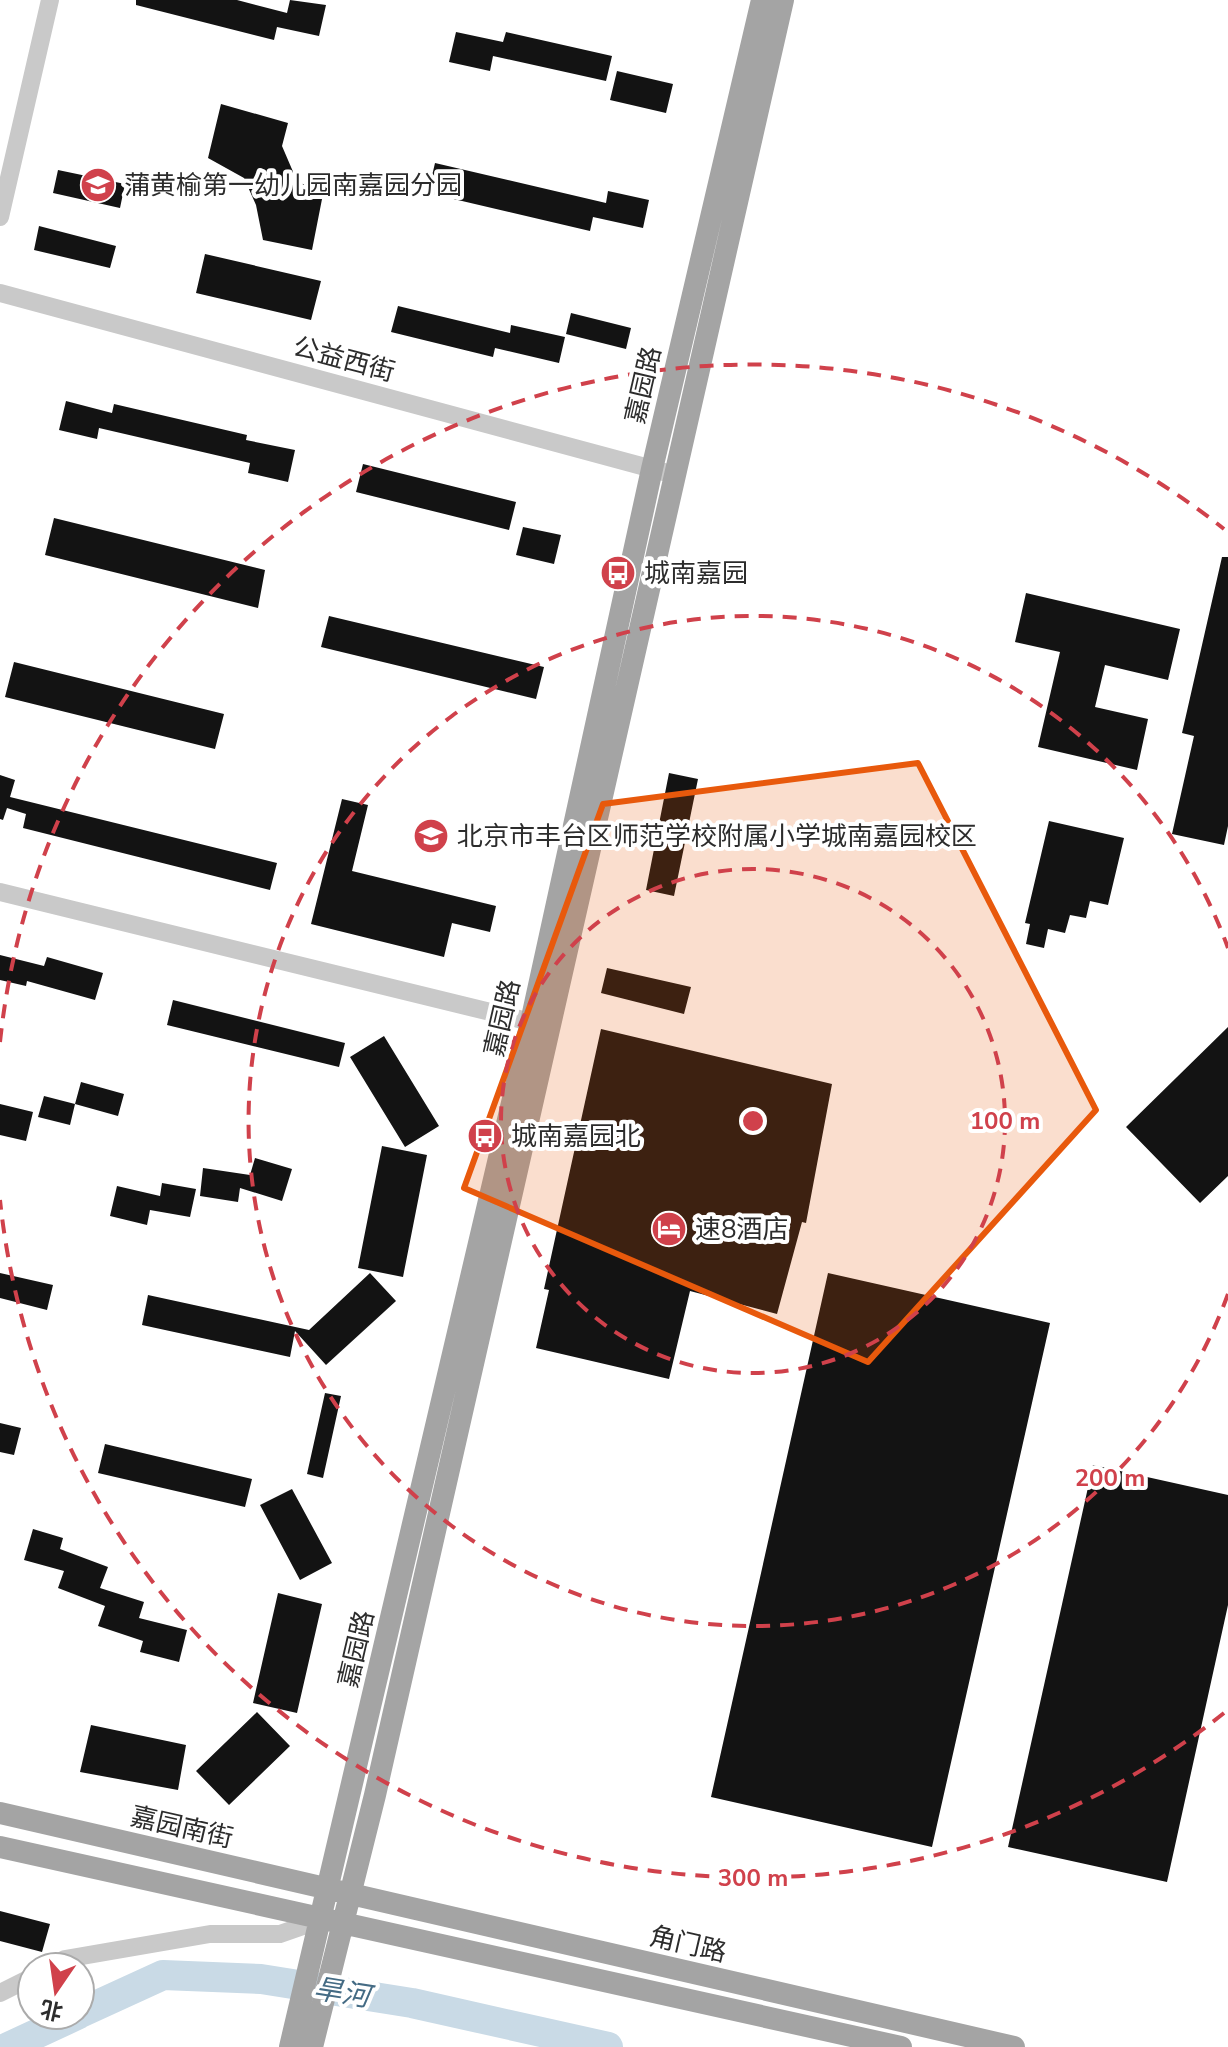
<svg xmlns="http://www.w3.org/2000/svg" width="1228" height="2047" font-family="'Nunito Sans','Noto Sans SC',sans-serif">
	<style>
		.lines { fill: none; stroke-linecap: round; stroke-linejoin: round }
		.river { stroke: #c9dae6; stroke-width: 30 }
		.building { fill: #131313 }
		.minor { stroke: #c9c9c9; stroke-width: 18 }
		.major { stroke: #a4a4a4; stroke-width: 22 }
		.marked { fill: #e8590c; fill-opacity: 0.2; stroke: #e8590c; stroke-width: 6; stroke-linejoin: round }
		.ring { fill: none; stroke: #d0414b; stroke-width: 4; stroke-dasharray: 14 10 }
		.labels { text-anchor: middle; stroke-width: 8; stroke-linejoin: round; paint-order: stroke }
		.poi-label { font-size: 26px; fill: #2c2c2c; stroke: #fff; text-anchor: start }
		.street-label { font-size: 26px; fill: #2c2c2c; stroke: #fff }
		.water-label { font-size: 28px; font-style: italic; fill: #446b84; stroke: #fff }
		.centre { fill: #d0414b; stroke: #fff; stroke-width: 4 }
		.ring-label { font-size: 24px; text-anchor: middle; font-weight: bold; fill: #d0414b; stroke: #fff; stroke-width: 8; stroke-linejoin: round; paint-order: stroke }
	</style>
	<rect width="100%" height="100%" fill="#fff"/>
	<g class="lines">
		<path class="river" d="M 80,2013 L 163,1975 L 261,1979 L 412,2003 L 608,2047
			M 8,2047 L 77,2015"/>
	</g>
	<path class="building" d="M 136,0 L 237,0 L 287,13 L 290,0 L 326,5 L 319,36 L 277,27 L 274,40 L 136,5 Z
		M 456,32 L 503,42 L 506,32 L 612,56 L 606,81 L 493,56 L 490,71 L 449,62 Z
		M 617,71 L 673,84 L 666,113 L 610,100 Z
		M 221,104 L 288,123 L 282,146 L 297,181 L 323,194 L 312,250 L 263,240 L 256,205 L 244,178 L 208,158 Z
		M 435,163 L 606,203 L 608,191 L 649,200 L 643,228 L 593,217 L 590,231 L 428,193 Z
		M 58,170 L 125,184 L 120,208 L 53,193 Z
		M 39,226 L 116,246 L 110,268 L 34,250 Z
		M 205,254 L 321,281 L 311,320 L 196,293 Z
		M 398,306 L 510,333 L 511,325 L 565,337 L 559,363 L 495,348 L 493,357 L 391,332 Z
		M 571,313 L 631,328 L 626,349 L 566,334 Z
		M 66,401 L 112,413 L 114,404 L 247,435 L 246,440 L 295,450 L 288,482 L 248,473 L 250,463 L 99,428 L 97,439 L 59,430 Z
		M 363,464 L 516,502 L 509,530 L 356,492 Z
		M 54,518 L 265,570 L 258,608 L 45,555 Z
		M 523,527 L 561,535 L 554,564 L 516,555 Z
		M 1222,557 L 1228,557 L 1228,826 L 1224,845 L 1172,834 L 1194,736 L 1182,733 Z
		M 1026,593 L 1180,629 L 1168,680 L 1105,665 L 1095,707 L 1148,719 L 1137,770 L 1038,747 L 1060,652 L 1015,642 Z
		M 329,616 L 544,667 L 536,699 L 321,647 Z
		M 14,662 L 224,714 L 215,749 L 5,697 Z
		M 669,773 L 698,779 L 674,896 L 646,890 Z
		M 0,775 L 15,780 L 10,797 L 277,863 L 270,890 L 23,828 L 26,814 L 7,808 L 3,820 L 0,819 Z
		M 342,799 L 368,805 L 352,871 L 496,906 L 490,932 L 452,923 L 444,957 L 311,924 Z
		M 1049,821 L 1124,838 L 1108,905 L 1090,901 L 1086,918 L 1070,915 L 1065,933 L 1048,929 L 1044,948 L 1026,944 L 1030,924 L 1025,923 Z
		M 0,955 L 44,966 L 47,957 L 103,973 L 95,1000 L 27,981 L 26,986 L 0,980 Z
		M 607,968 L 691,987 L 684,1014 L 601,993 Z
		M 173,1000 L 345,1043 L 339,1067 L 167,1025 Z
		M 1228,1027 L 1228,1176 L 1200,1203 L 1126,1127 Z
		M 601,1029 L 832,1084 L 806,1223 L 802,1222 L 777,1314 L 690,1291 L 669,1379 L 536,1348 L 549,1290 L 544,1289 Z
		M 384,1036 L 439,1126 L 405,1147 L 350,1057 Z
		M 81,1082 L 124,1094 L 118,1116 L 75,1104 Z
		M 44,1096 L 75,1104 L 70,1125 L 38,1117 Z
		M 0,1104 L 33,1112 L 26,1141 L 0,1135 Z
		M 382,1146 L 427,1155 L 403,1277 L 358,1268 Z
		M 255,1158 L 292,1169 L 282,1201 L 240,1188 L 238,1202 L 200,1196 L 203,1168 L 250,1175 Z
		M 162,1183 L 196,1189 L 190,1217 L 150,1210 L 147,1225 L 110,1216 L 117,1186 L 160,1196 Z
		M 0,1273 L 53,1285 L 47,1310 L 0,1298 Z
		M 370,1273 L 396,1301 L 326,1365 L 295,1331 L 290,1357 L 142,1325 L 148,1295 L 309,1330 Z
		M 828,1273 L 1050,1323 L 932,1847 L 711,1797 Z
		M 325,1393 L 341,1396 L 323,1478 L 307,1474 Z
		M 0,1423 L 21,1428 L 14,1455 L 0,1452 Z
		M 105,1444 L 252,1479 L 245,1507 L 98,1473 Z
		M 1093,1465 L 1228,1495 L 1228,1605 L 1167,1882 L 1008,1847 Z
		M 292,1489 L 332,1563 L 300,1580 L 260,1505 Z
		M 33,1529 L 63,1538 L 60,1549 L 108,1567 L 100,1588 L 144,1602 L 139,1618 L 187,1630 L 179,1662 L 140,1652 L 143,1641 L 98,1626 L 105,1606 L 58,1588 L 64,1571 L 24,1560 Z
		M 278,1593 L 322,1604 L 297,1713 L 253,1703 Z
		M 257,1712 L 290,1746 L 229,1805 L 196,1771 Z
		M 91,1725 L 186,1745 L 178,1790 L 80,1772 Z
		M 0,1911 L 50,1924 L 42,1952 L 0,1941 Z"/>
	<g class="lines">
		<path class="minor" d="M 0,217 L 50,0
			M 0,293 L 675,475
			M 0,892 L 531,1022
			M 50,1967 L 65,1959 L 210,1934 L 280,1934 L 323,1919
			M 0,1993 L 32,1977"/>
		<path class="major" d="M 0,1813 L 1014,2047
			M 0,1847 L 901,2047
			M 290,2047 L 531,1022 L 652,469 L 762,0
			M 312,2047 L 375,1795 L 783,0"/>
	</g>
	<path class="marked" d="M 918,763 L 1096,1110 L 868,1362 L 464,1188 L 603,804 Z"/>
	<g class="ring">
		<circle cx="753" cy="1121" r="252"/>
		<path d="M1228 1294A505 505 0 1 1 1228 948"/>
		<path d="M1224 1713A757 757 0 0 1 0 1200M0 1042A757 757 0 0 1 1224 529"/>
	</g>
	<defs>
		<symbol id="school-disc" viewBox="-11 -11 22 22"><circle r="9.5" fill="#d0414b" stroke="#fff"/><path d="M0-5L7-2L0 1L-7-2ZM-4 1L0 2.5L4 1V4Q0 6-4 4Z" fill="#fff"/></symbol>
		<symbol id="bus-disc" viewBox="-11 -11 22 22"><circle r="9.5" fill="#d0414b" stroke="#fff"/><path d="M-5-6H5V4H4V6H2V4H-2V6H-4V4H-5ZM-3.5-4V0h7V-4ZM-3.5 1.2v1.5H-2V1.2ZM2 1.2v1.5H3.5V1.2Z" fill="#fff"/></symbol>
		<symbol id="hotel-disc" viewBox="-11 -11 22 22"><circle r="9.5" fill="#d0414b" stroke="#fff"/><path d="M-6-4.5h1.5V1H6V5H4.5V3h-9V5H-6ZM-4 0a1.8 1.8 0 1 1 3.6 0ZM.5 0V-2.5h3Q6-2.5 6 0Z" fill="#fff"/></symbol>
	</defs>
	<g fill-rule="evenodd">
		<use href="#school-disc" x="78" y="165" width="40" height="40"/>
		<use href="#bus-disc" x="598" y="553" width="40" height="40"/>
		<use href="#school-disc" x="411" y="816" width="40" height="40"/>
		<use href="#bus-disc" x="465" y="1116" width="40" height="40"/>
		<use href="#hotel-disc" x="649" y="1209" width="40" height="40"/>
	</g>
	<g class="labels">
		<g class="poi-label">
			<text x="124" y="194">蒲黄榆第一幼儿园南嘉园分园</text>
			<text x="644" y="582">城南嘉园</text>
			<text x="457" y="845">北京市丰台区师范学校附属小学城南嘉园校区</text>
			<text x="511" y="1145">城南嘉园北</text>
			<text x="695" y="1238">速8酒店</text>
		</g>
		<g class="street-label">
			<text transform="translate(344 359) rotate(15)" y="9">公益西街</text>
			<text transform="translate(643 385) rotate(-77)" y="9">嘉园路</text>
			<text transform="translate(502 1018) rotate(-77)" y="9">嘉园路</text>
			<text transform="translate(356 1649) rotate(-77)" y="9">嘉园路</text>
			<text transform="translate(182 1827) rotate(13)" y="9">嘉园南街</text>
			<text transform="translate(688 1944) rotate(13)" y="9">角门路</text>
		</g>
		<g class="water-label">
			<text transform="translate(342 1992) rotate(9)" y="10">旱河</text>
		</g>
	</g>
	<circle cx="753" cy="1121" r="12" class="centre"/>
	<g class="ring-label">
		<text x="1005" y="1129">100 m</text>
		<text x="1110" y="1486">200 m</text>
		<text x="753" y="1886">300 m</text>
	</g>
	<g transform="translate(56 1991) rotate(193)"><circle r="38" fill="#ffffff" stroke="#ababab" stroke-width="2"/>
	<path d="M0-6L14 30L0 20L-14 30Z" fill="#d0414b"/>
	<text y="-12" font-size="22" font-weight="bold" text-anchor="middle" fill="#2c2c2c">北</text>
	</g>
</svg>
